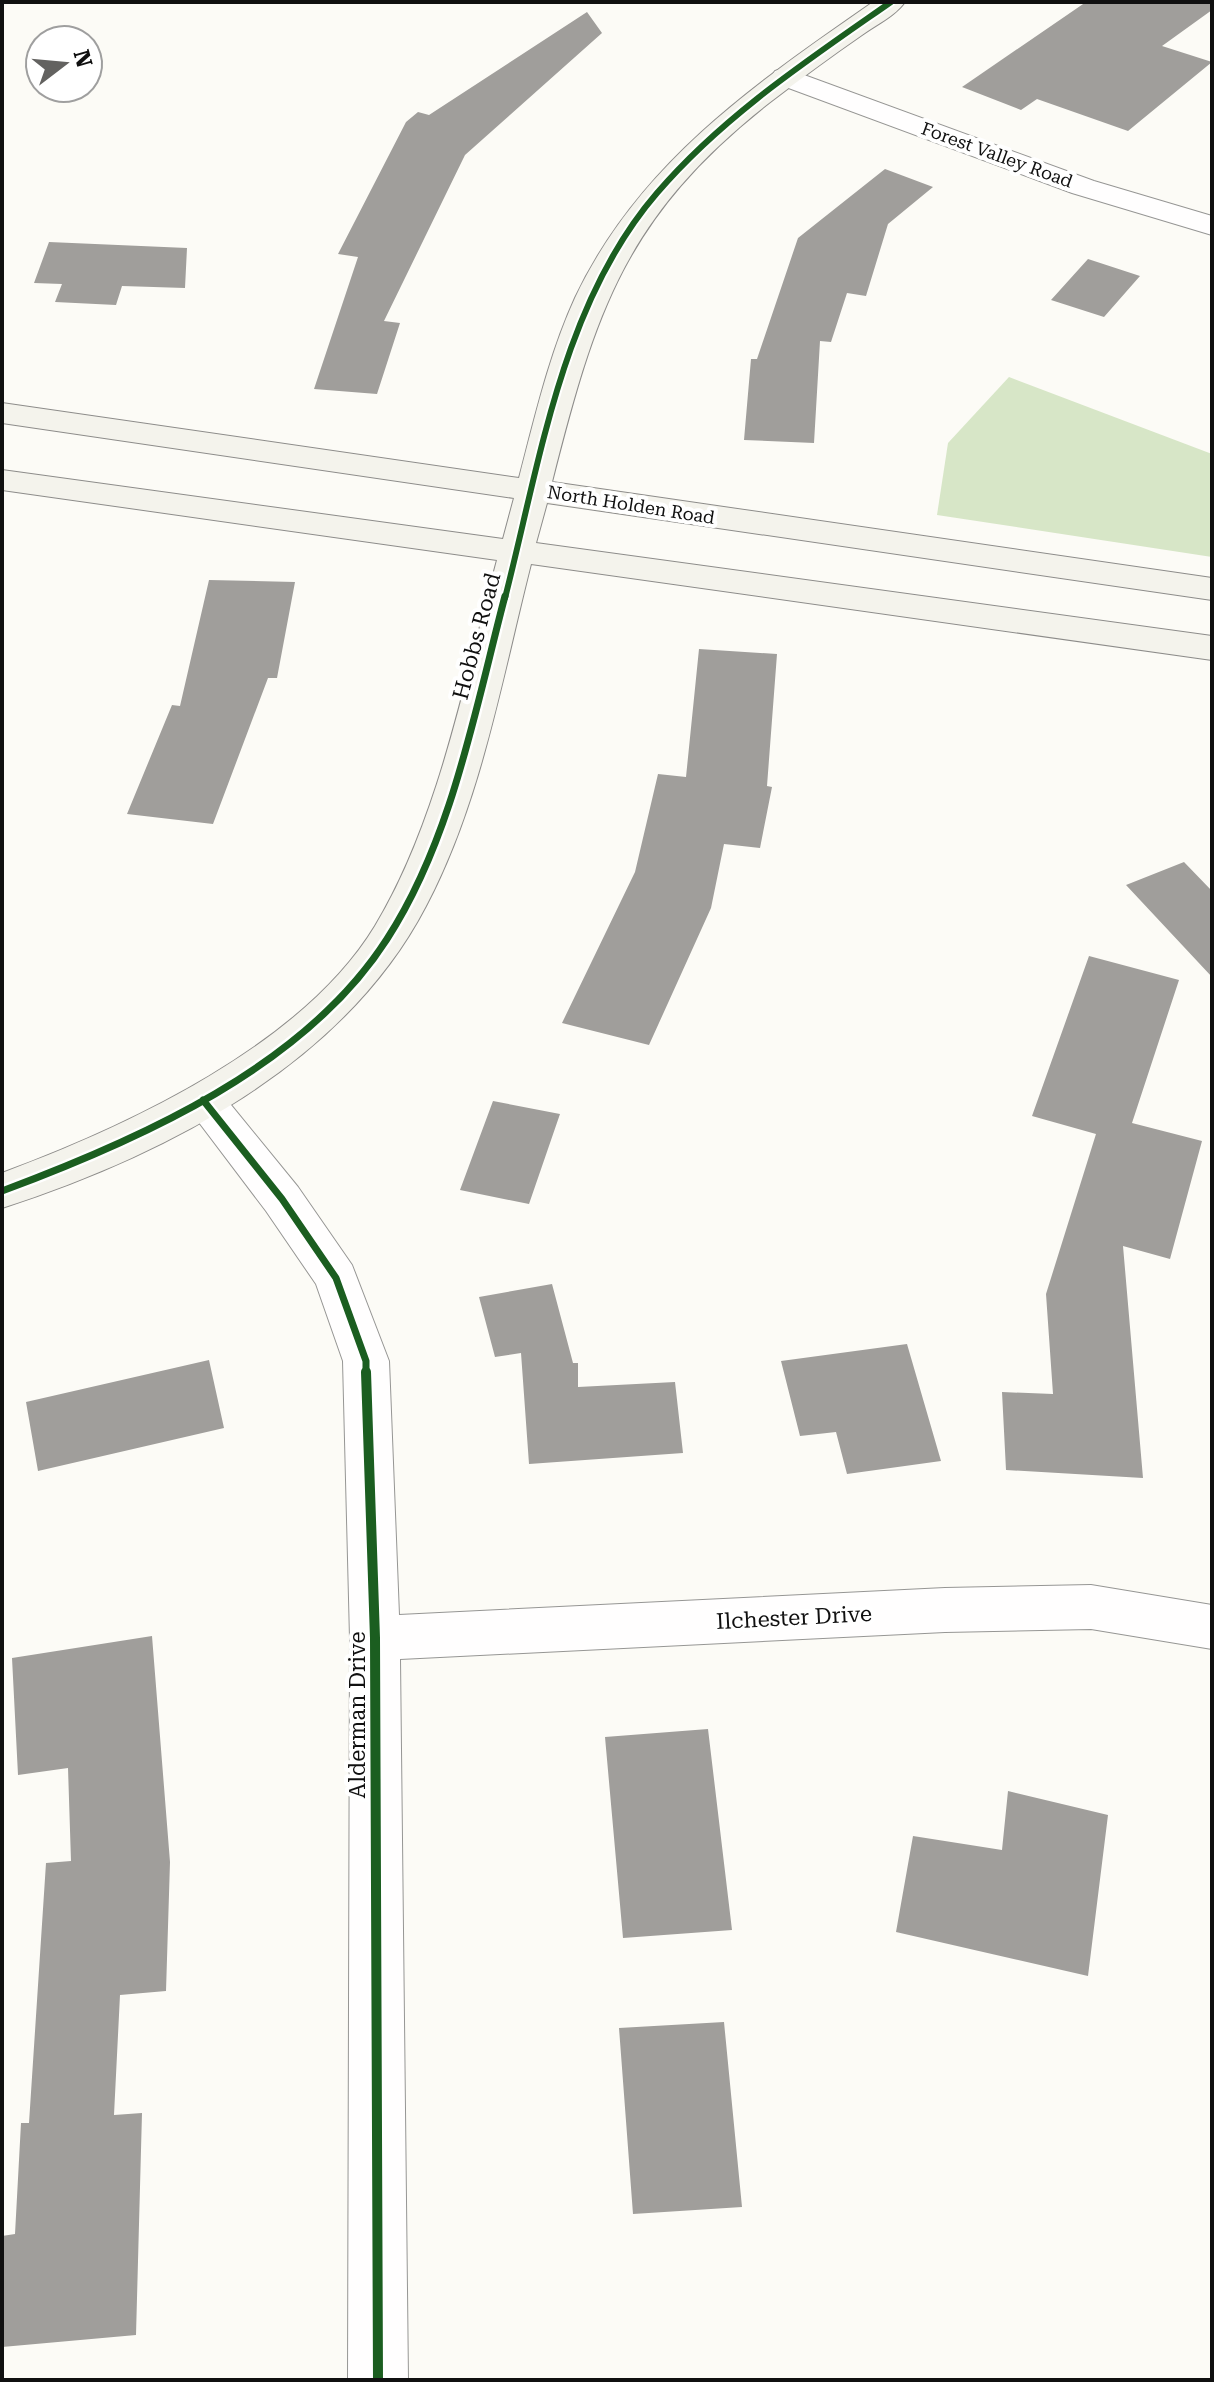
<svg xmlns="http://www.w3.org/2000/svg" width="1214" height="2382" font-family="'Roboto Serif',serif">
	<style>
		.forest { fill: #d7e6c7 }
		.building { fill: #a09e9b }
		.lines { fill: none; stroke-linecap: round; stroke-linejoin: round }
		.street-casing { stroke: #969694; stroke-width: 2 }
		.secondary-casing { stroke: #8d8c8a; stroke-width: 2 }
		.street { fill: #fffefe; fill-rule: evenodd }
		.secondary { fill: #f4f3ec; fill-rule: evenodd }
		.cycleway-far2-casing { stroke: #fff; stroke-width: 10 }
		.cycleway-far1-casing { stroke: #fff; stroke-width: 12 }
		.cycleway-casing { stroke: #fff; stroke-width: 15 }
		.cycleway-far2 { stroke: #1b5e20; stroke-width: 6 }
		.cycleway-far1 { stroke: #1b5e20; stroke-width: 7 }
		.cycleway { stroke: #1b5e20; stroke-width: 10 }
		.labels { text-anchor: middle; stroke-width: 8; stroke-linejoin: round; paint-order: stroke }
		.far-street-label { font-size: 18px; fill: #101010; stroke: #fff }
		.street-label { font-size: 22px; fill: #101010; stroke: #fff }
	</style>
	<rect width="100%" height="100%" fill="#fcfbf6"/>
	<path class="forest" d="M 1009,377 L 1212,454 L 1212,557 L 937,515 L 948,443 Z"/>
	<path class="building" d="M 1086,2 L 1212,2 L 1212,10 L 1162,46 L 1212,62 L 1128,131 L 1037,99 L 1021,110 L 962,87 Z
		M 587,12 L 602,33 L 465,155 L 384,321 L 400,323 L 377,394 L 314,389 L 358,257 L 338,254 L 406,122 L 418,112 L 429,115 Z
		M 885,169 L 933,187 L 888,224 L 866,296 L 847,293 L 831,342 L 820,341 L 814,443 L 744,440 L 751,359 L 757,359 L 798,238 Z
		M 49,242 L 187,248 L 185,288 L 122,286 L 116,305 L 55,302 L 62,284 L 34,283 Z
		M 1088,259 L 1140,276 L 1104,317 L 1051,300 Z
		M 209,580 L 295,582 L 277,678 L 268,678 L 213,824 L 127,814 L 172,705 L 180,706 Z
		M 699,649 L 777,654 L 767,786 L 772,787 L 760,848 L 724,844 L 711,908 L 649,1045 L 562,1023 L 635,872 L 658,774 L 686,777 Z
		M 1184,862 L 1212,891 L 1212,977 L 1126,885 Z
		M 1089,956 L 1179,980 L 1132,1123 L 1202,1141 L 1170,1259 L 1123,1246 L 1143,1478 L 1006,1470 L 1002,1392 L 1053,1394 L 1046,1294 L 1096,1134 L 1032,1116 Z
		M 493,1101 L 560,1114 L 529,1204 L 460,1190 Z
		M 552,1284 L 573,1363 L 578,1363 L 578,1387 L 675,1382 L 683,1453 L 529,1464 L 521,1353 L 495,1357 L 479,1297 Z
		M 907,1344 L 941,1461 L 847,1474 L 836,1432 L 800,1436 L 781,1361 Z
		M 209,1360 L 224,1428 L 38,1471 L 26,1402 Z
		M 152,1636 L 170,1862 L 166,1991 L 120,1995 L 114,2115 L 142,2113 L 136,2335 L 2,2347 L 2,2236 L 15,2234 L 21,2123 L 29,2123 L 46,1863 L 71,1861 L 68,1768 L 18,1775 L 12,1658 Z
		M 708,1729 L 732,1930 L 623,1938 L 605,1737 Z
		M 1008,1791 L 1108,1815 L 1088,1976 L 896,1932 L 913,1836 L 1002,1850 Z
		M 724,2022 L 742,2207 L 633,2214 L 619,2028 Z"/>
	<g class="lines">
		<defs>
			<path id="street" d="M 785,68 L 1094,181 L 1212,216 L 1212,235 L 1072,193 L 775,83 L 771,77 L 775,71 Z
				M 203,1084 L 218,1089 L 298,1187 L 352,1265 L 389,1361 L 399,1615 L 945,1588 L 1091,1585 L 1212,1605 L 1212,1649 L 1091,1629 L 945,1632 L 400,1659 L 408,2380 L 348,2380 L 350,1638 L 343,1361 L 316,1284 L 266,1211 L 182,1100 L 188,1089 Z"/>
			<path id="secondary" d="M 873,2 L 905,2 C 895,16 876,25 862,35 C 830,57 799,80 769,103 C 625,216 595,312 552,482 L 1212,578 L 1212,600 L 547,503 L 536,543 L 1212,636 L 1212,660 L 531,564 C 502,678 481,802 426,906 C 344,1064 165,1155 2,1208 L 2,1173 C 128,1126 303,1045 375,926 C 439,820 465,679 497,560 L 2,490 L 2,470 L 503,539 L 514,498 L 2,423 L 2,403 L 519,478 C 535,417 549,355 575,298 C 638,164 755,84 873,2 Z"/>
		</defs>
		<use href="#street" class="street-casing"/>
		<use href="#secondary" class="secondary-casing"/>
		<use href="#street" class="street"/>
		<use href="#secondary" class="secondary"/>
		<defs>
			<path id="cycleway-far2" d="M 505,598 C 540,462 562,303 657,193 C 723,116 808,60 891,2"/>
			<path id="cycleway-far1" d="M 203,1100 L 282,1199 L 336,1278 L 366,1361 L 366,1374
				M 2,1191 C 139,1140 305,1067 387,939 C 452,839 475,710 505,596"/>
			<path id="cycleway" d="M 366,1372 L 375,1638 L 378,2380"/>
		</defs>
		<use href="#cycleway-far2" class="cycleway-far2-casing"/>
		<use href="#cycleway-far1" class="cycleway-far1-casing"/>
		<use href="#cycleway" class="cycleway-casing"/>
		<use href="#cycleway-far2" class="cycleway-far2"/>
		<use href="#cycleway-far1" class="cycleway-far1"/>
		<use href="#cycleway" class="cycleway"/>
	</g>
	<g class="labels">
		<g class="far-street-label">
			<text transform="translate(997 155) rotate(20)" y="6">Forest Valley Road</text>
			<text transform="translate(631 505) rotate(9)" y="6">North Holden Road</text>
		</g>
		<g class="street-label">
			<text transform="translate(476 636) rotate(-75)" y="8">Hobbs Road</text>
			<text transform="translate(794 1617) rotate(-3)" y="8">Ilchester Drive</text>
			<text transform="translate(357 1715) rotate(-90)" y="8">Alderman Drive</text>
		</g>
	</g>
	<rect width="1214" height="2382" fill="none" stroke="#101010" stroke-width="8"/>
	<g transform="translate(64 64) rotate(74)"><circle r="38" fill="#ffffff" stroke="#9f9f9f" stroke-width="2"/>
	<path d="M0-6L14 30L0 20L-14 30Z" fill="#636260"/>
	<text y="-12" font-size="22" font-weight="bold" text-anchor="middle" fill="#101010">N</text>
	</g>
</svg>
